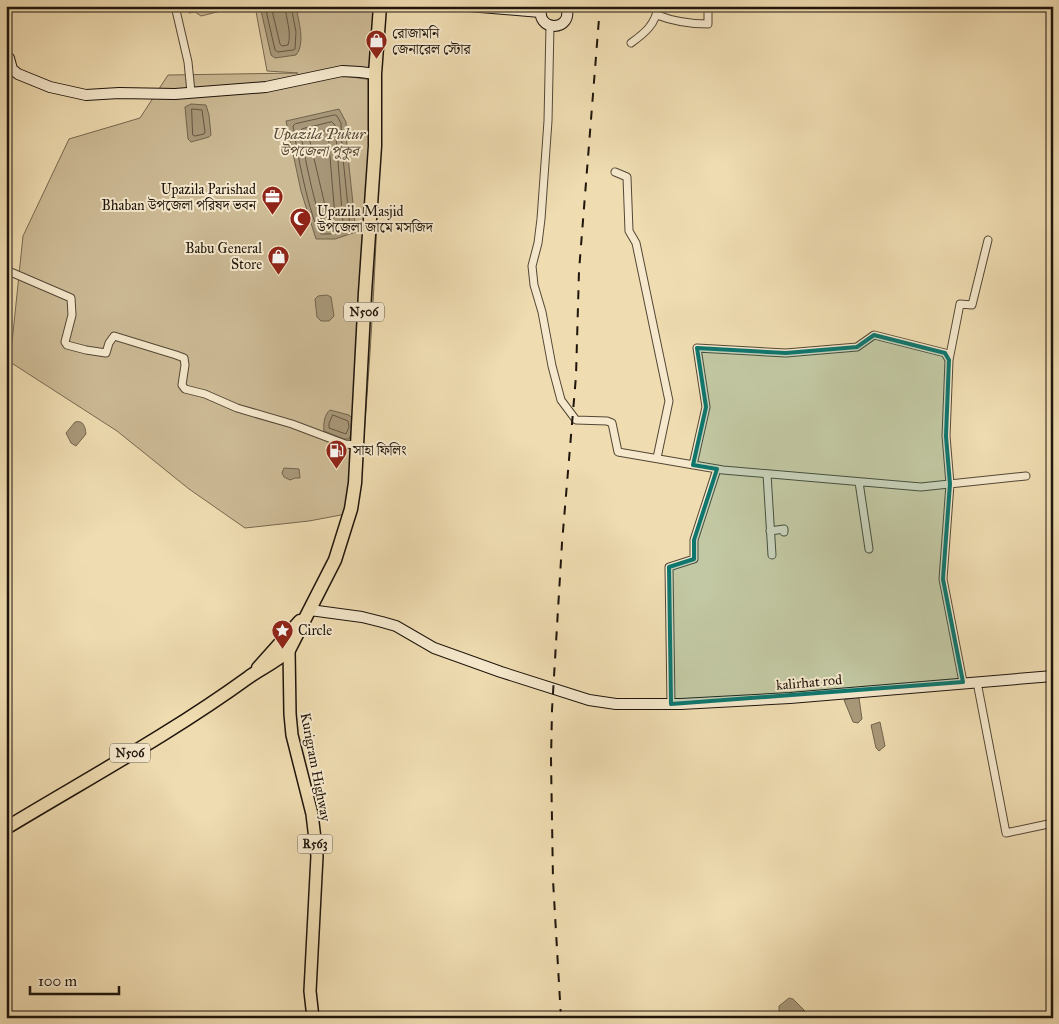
<svg xmlns="http://www.w3.org/2000/svg" width="1059" height="1024" font-family="'IM FELL Great Primer','Noto Serif Bengali',serif">
	<style>
		.green { fill: #ccba95; stroke: #766850 }
		.water { fill: #a89879; stroke: #71644d }
		.lines { fill: none; stroke-linecap: round; stroke-linejoin: round }
		.shore { stroke: #645642; stroke-width: 1 }
		.street-casing { stroke: #534735; stroke-width: 9 }
		.secondary-casing { stroke: #1f150c; stroke-width: 12 }
		.primary-casing { stroke: #1f150c; stroke-width: 14 }
		.highway-casing { stroke: #1f150c; stroke-width: 15 }
		.street { stroke: #f5e8cc; stroke-width: 7 }
		.secondary { stroke: #f5e8cc; stroke-width: 10 }
		.primary { stroke: #efdcb1; stroke-width: 11 }
		.highway { stroke: #efdcb1; stroke-width: 12 }
		.rail { stroke: #1f150c; stroke-width: 2; stroke-dasharray: 9 9; stroke-linecap: butt }
		.marked { fill: #0f766e; fill-opacity: 0.2; stroke: #0f766e; stroke-width: 4; stroke-linejoin: round }
		.labels { text-anchor: middle; stroke-width: 4; stroke-linejoin: round; paint-order: stroke }
		.shield { fill: #f5e8cc; stroke: #5f5446; stroke-width: 1 }
		.shield-label { font-size: 12px; font-weight: bold; fill: #1f150c }
		.poi-label { font-size: 14px; fill: #1f150c; stroke: #f5e8cc; text-anchor: start }
		.street-label { font-size: 14px; fill: #1f150c; stroke: #f5e8cc }
		.water-label { font-size: 15px; font-style: italic; fill: #564938; stroke: #f5e8cc }
	</style>
	<rect width="100%" height="100%" fill="#efdcb1"/>
	<filter id="stains"><feTurbulence type="fractalNoise" baseFrequency=".004" numOctaves="4"/><feColorMatrix values="0 0 0 0 .2 0 0 0 0 .09 0 0 0 0 .02 0 0 0 .5 -.17"/></filter>
	<radialGradient id="worn" r=".72"><stop offset=".6" stop-color="#630" stop-opacity="0"/><stop offset="1" stop-color="#630" stop-opacity=".3"/></radialGradient>
	<path class="green" d="M 189,6 L 236,6 L 237,7 L 201,16 L 195,12 L 189,13 Z
		M 255,6 L 382,6 L 379,68 L 329,74 L 380,81 C 379,225 371,369 357,512 L 309,521 L 245,528 L 189,489 L 117,431 L 10,362 L 23,236 L 69,139 L 140,118 L 168,75 L 298,73 L 267,71 Z"/>
	<path class="water" d="M 260,6 L 296,6 C 298,20 306,43 296,55 L 275,58 L 271,55 Z
		M 191,104 L 206,105 L 209,115 L 211,135 L 209,137 L 191,142 L 188,139 L 185,107 Z
		M 339,109 L 346,122 L 347,147 L 356,232 L 335,239 L 316,239 L 301,191 L 286,121 Z
		M 327,295 L 331,297 L 334,316 L 329,321 L 321,321 L 317,317 L 315,299 L 318,296 Z
		M 330,410 L 349,415 L 353,419 L 351,434 L 349,439 L 344,439 L 324,431 C 323,424 325,413 330,410 Z
		M 75,422 C 84,420 85,427 86,434 L 76,446 L 71,443 L 66,433 Z
		M 284,468 L 299,469 L 300,478 L 295,478 L 290,480 L 284,477 L 282,473 Z
		M 855,697 L 859,698 L 862,719 L 858,723 L 853,722 L 844,700 Z
		M 880,722 L 885,746 L 879,751 L 876,748 L 871,725 Z
		M 789,998 L 793,999 L 804,1010 L 805,1016 C 798,1020 788,1018 781,1015 L 779,1012 L 779,1006 Z"/>
	<g class="lines">
		<path class="shore" d="M 265,6 L 275,50 L 278,52 L 293,50 L 295,49 L 296,32 L 291,6
			M 271,6 L 280,44 L 282,46 L 288,45 C 292,33 286,19 285,6
			M 192,109 L 202,110 L 205,132 L 204,134 L 195,136 L 193,135 Z
			M 335,115 L 337,116 L 341,123 L 342,148 L 350,227 C 342,234 331,234 321,234 C 310,221 296,147 293,126 L 295,124 Z
			M 332,122 L 335,125 L 343,223 L 334,227 L 326,227 C 315,216 304,150 300,131 L 302,129 Z
			M 325,131 L 328,133 L 335,217 L 332,220 L 329,219 L 327,214 L 309,137 L 311,135 Z
			M 333,415 L 348,421 L 349,427 L 346,434 L 329,428 L 329,424 Z"/>
		<defs>
			<path id="street" d="M 175,6 L 188,62 L 191,92
				M 657,15 C 675,22 689,24 708,24 L 708,6
				M 550,26 L 548,121 L 541,219 L 538,243 L 532,266 L 534,285 L 542,312 L 552,366 L 561,400 L 576,420 L 607,421 L 612,423 L 618,452 L 723,470 L 921,487 L 1026,476
				M 631,43 C 645,33 656,24 658,6
				M 615,172 L 627,177 L 629,231 L 636,243 L 669,401 L 657,458
				M 6,270 L 71,298 L 72,315 L 65,342 L 67,345 L 86,350 L 106,353 L 109,343 L 114,336 L 176,355 L 184,358 L 185,365 L 182,385 L 185,389 L 205,394 L 237,408 L 292,424 L 345,444 L 357,445
				M 949,360 L 960,304 L 972,305 L 988,240
				M 693,465 L 706,407 L 697,348 L 786,353 L 857,347 L 874,335 L 945,353 L 949,360 L 946,436 L 950,484 L 943,579 L 963,682
				M 767,474 L 772,555
				M 859,482 L 869,549
				M 770,531 L 784,529 L 784,532
				M 977,682 L 1006,833 L 1053,823
				M 671,704 L 669,567 L 694,559 L 694,540 L 717,469"/>
			<path id="secondary" d="M 468,6 L 540,12
				M 542,6 C 533,32 575,33 566,6
				M 6,56 L 9,58 L 12,69 L 18,74 L 50,87 L 86,95 L 119,93 L 175,94 L 266,87 L 342,71 L 360,72 L 375,74
				M 310,610 L 362,617 L 382,622 L 396,626 L 434,648 L 501,672 L 589,700 L 616,704 L 681,704 L 790,698 L 1053,676"/>
			<path id="primary" d="M 286,644 L 289,650 L 290,714 L 292,735 L 312,814 L 317,856 L 310,991 L 313,1018"/>
			<path id="highway" d="M 258,668 L 300,621
				M 6,828 C 87,779 172,733 249,677 C 262,668 277,661 289,650 L 335,560 L 351,509 L 355,483 L 365,293 L 375,146 L 375,74 L 380,6"/>
		</defs>
		<use href="#street" class="street-casing"/>
		<use href="#secondary" class="secondary-casing"/>
		<use href="#primary" class="primary-casing"/>
		<use href="#highway" class="highway-casing"/>
		<use href="#street" class="street"/>
		<use href="#secondary" class="secondary"/>
		<use href="#primary" class="primary"/>
		<use href="#highway" class="highway"/>
		<path class="rail" d="M 561,1018 L 553,880 L 551,760 L 552,710 L 562,543 L 576,376 L 579,271 L 600,6"/>
	</g>
	<path class="marked" d="M 874,335 L 945,353 L 949,360 L 946,436 L 950,484 L 943,579 L 963,682 L 671,704 L 669,567 L 694,559 L 694,540 L 717,469 L 693,465 L 706,407 L 697,348 L 786,353 L 857,347 Z"/>
	<defs>
		<symbol id="shop-pin" viewBox="-11 -11 22 30"><path d="M0 17L-7.5 6A9.5 9.5 0 1 1 7.5 6Z" fill="#8f2418" stroke="#f5e8cc"/><path d="M-5-2.5h2.3a2.7 3.5 0 0 1 5.4 0H5L5.5 6h-11ZM-1.5-2.5h3a1.5 2.3 0 0 0-3 0Z" fill="#fff"/></symbol>
		<symbol id="office-pin" viewBox="-11 -11 22 30"><path d="M0 17L-7.5 6A9.5 9.5 0 1 1 7.5 6Z" fill="#8f2418" stroke="#f5e8cc"/><path d="M-6-3h4V-5.5h4V-3h4V5H-6ZM-1-4.5V-3h2v-1.5ZM-6 0V1H6V0Z" fill="#fff"/></symbol>
		<symbol id="mosque-pin" viewBox="-11 -11 22 30"><path d="M0 17L-7.5 6A9.5 9.5 0 1 1 7.5 6Z" fill="#8f2418" stroke="#f5e8cc"/><path d="M3.5-4.9A6 6 0 1 0 3.5 4.9A5 5 0 1 1 3.5-4.9Z" fill="#fff"/></symbol>
		<symbol id="fuel-pin" viewBox="-11 -11 22 30"><path d="M0 17L-7.5 6A9.5 9.5 0 1 1 7.5 6Z" fill="#8f2418" stroke="#f5e8cc"/><path d="M-5.5-6h7V0h2V4h1.3V-2.5L3-4.5l.8-.8L6-3V5H2.5V1h-1V6h-7ZM-4.2-4.7v3.2H.2V-4.7Z" fill="#fff"/></symbol>
		<symbol id="sight-pin" viewBox="-11 -11 22 30"><path d="M0 17L-7.5 6A9.5 9.5 0 1 1 7.5 6Z" fill="#8f2418" stroke="#f5e8cc"/><path d="M0-6L1.8-2.2L6-1.7L2.9 1.2L3.7 5.4L0 3.3L-3.7 5.4L-2.9 1.2L-6-1.7L-1.8-2.2Z" fill="#fff"/></symbol>
	</defs>
	<g fill-rule="evenodd">
		<use href="#shop-pin" x="364" y="28" width="25" height="34"/>
		<use href="#office-pin" x="260" y="184" width="25" height="34"/>
		<use href="#mosque-pin" x="288" y="206" width="25" height="34"/>
		<use href="#shop-pin" x="266" y="244" width="25" height="34"/>
		<use href="#fuel-pin" x="324" y="438" width="25" height="34"/>
		<use href="#sight-pin" x="270" y="618" width="25" height="34"/>
	</g>
	<g class="labels">
		<g class="shield">
			<rect x="344" y="302.5" width="40" height="19" rx="4"/>
			<rect x="110" y="743.5" width="40" height="19" rx="4"/>
			<rect x="297.5" y="834.5" width="35" height="19" rx="4"/>
		</g>
		<g class="shield-label">
			<text x="364" y="316">N506</text>
			<text x="130" y="757">N506</text>
			<text x="315" y="848">R563</text>
		</g>
		<g class="poi-label">
			<text x="392" y="38">রোজামনি<tspan x="392" dy="16">জেনারেল স্টোর</tspan></text>
			<text x="256" y="194" text-anchor="end">Upazila Parishad<tspan x="256" dy="16">Bhaban উপজেলা পরিষদ ভবন</tspan></text>
			<text x="317" y="216">Upazila Masjid<tspan x="317" dy="16">উপজেলা জামে মসজিদ</tspan></text>
			<text x="262" y="253" text-anchor="end">Babu General<tspan x="262" dy="16">Store</tspan></text>
			<text x="353" y="455">সাহা ফিলিং</text>
			<text x="298" y="635">Circle</text>
		</g>
		<g class="street-label">
			<text transform="translate(809 682) rotate(-5)" y="5">kalirhat rod</text>
			<text transform="translate(316 767) rotate(79)" y="5">Kurigram Highway</text>
		</g>
		<g class="water-label">
			<text x="319" y="139">Upazila Pukur<tspan x="319" dy="17">উপজেলা পুকুর</tspan></text>
		</g>
	</g>
	<rect width="1059" height="1024" fill="none" stroke="#efdcb1" stroke-width="25"/>
	<rect x="8" y="8" width="1044" height="1009" fill="none" stroke="#1f150c" stroke-width="2.5"/>
	<rect x="12" y="12" width="1034" height="999" fill="none" stroke="#1f150c"/>
	<path d="M30 986v8h89v-8" fill="none" stroke="#1f150c" stroke-width="2.5"/>
	<text x="38" y="986" font-size="15" fill="#1f150c" stroke="#f5e8cc" stroke-width="4" paint-order="stroke">100 m</text>
	<rect width="100%" height="100%" filter="url(#stains)"/>
	<rect width="100%" height="100%" fill="url(#worn)"/>
</svg>
